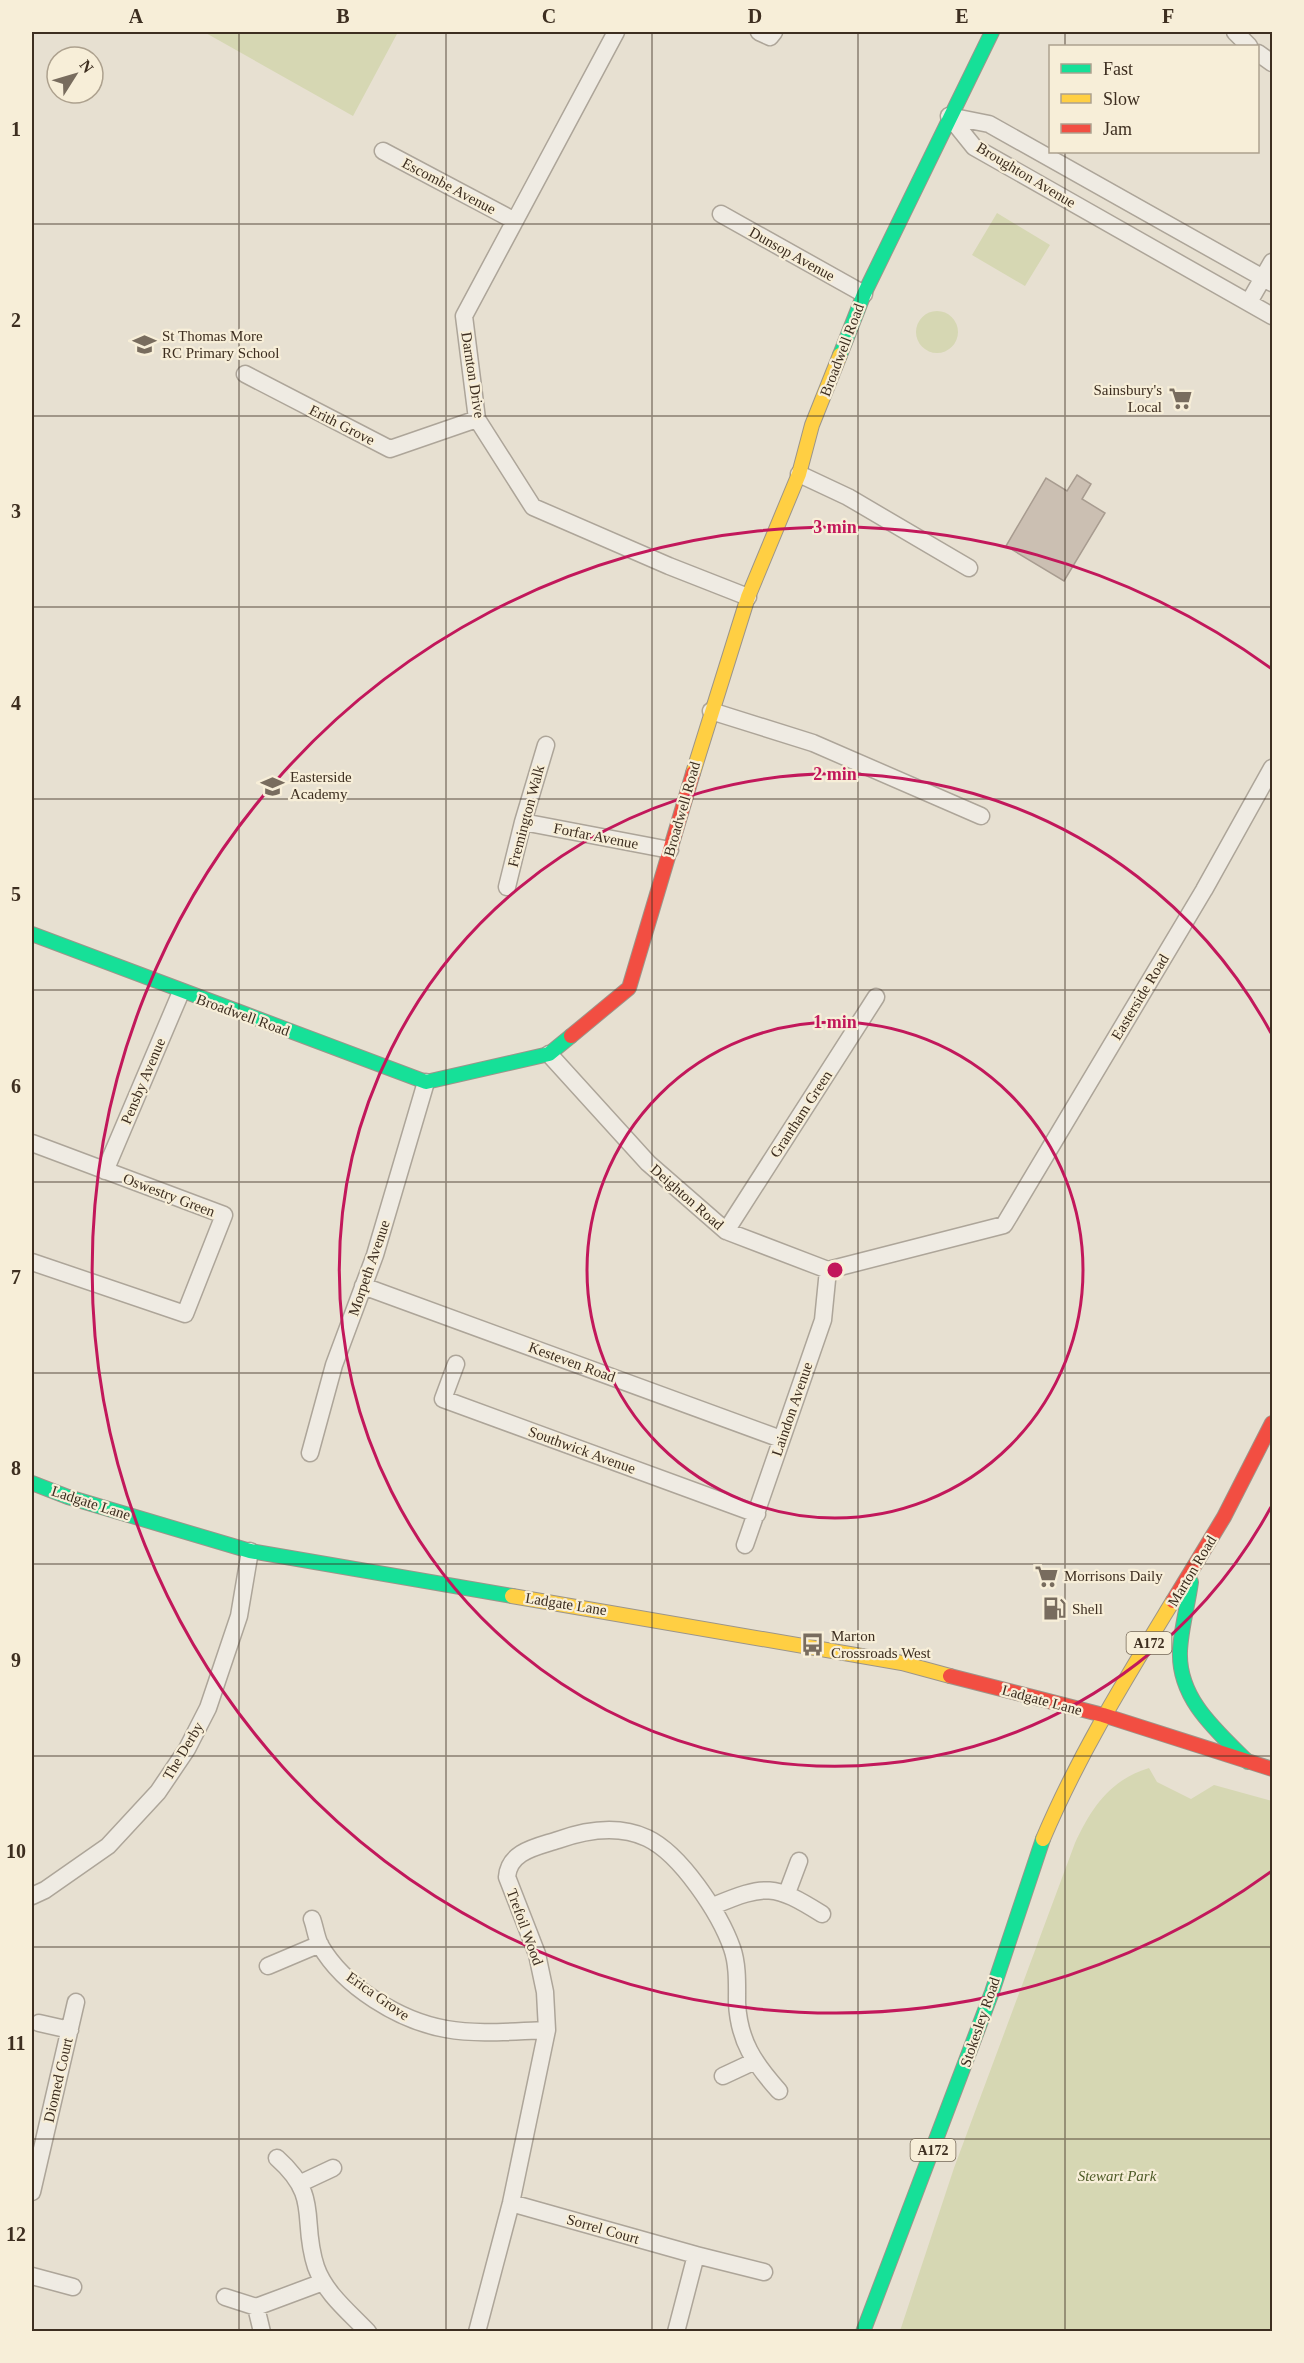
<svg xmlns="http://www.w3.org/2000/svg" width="1304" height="2363" font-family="Georgia,serif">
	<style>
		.green { fill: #d6d7b3 }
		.building { fill: #cbbfb2; stroke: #a89c90; stroke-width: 1.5 }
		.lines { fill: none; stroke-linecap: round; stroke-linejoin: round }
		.street-casing { stroke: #ada599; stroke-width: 19 }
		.fast-casing { stroke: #9c958a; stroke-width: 16 }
		.slow-casing { stroke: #9c958a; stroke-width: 16 }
		.jam-casing { stroke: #9c958a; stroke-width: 16 }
		.street { stroke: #efebe3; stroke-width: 16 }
		.fast { stroke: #16e098; stroke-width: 14 }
		.slow { stroke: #ffcf43; stroke-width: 14 }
		.jam { stroke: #f24e42; stroke-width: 14 }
		.grid { fill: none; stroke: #3d2e20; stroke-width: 1.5; stroke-opacity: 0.55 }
		.ring { fill: none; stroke: #c2185b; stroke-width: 3 }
		.labels { text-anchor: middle; stroke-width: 4.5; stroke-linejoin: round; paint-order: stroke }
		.shield { fill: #f7eed8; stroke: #756857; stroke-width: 1.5 }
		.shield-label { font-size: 14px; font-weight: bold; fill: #3d2e20 }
		.street-label { font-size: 15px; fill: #3d2e20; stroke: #f7eed8 }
		.poi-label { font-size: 15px; fill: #3d2e20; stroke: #f7eed8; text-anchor: start }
		.park-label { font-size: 15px; font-style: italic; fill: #4d5a26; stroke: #f7eed8 }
		.centre { fill: #c2185b; stroke: #f7eed8; stroke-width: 3 }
		.ring-label { font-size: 18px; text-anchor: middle; font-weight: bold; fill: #c2185b; stroke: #f7eed8; stroke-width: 4.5; stroke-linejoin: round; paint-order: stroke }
		.neatline { fill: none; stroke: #3d2e20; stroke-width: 2 }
		.grid-label { font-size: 20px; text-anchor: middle; font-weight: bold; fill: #3d2e20 }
	</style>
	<rect width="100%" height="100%" fill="#e7e0d1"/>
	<path class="green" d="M 204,32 L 398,32 L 353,116 Z
		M 997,213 L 1050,245 L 1025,286 L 972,255 Z
		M916 332a21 21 0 1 1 42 0a21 21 0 1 1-42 0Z
		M 1149,1768 L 1157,1782 L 1191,1799 L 1214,1785 L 1272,1801 L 1272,2331 L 900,2331 L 954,2168 L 1075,1843 C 1092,1807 1110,1780 1149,1768 Z"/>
	<path class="building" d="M 1077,475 L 1091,484 L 1082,499 L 1105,513 L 1064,581 L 1006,546 L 1046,478 L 1067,491 Z"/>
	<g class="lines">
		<defs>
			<path id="street" d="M 616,32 L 464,316 L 477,419 L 533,507 L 669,566 L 748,597
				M 759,32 L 770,37 L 774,32
				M 1235,32 L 1249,46
				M 1258,53 L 1272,63
				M 949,116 L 974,147 L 1272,316
				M 949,116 L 989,124 L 1272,283
				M 383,151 L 515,221
				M 721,214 L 864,294
				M 1249,302 L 1272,262
				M 245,374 L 390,449 L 477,419
				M 799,474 L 848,497 L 969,568
				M 711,711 L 813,743 L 981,816
				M 523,822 L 670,850
				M 507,887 L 523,822 L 546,745
				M 549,1054 L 648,1163 L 726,1231 L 828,1270 L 1004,1225 L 1204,890 L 1272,768
				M 32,1143 L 224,1215 L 185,1314 L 32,1262
				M 105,1171 L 181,992
				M 726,1231 L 876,997
				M 363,1286 L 781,1439
				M 456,1364 L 443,1399 L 757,1514
				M 310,1453 L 334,1365 L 375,1255 L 426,1082
				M 745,1545 L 823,1320 L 828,1270
				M 787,1893 L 799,1861
				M 32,1896 L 45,1890 L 108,1846 L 158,1792 L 187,1749 L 208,1708 L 239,1616 L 250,1551
				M 713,1906 C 766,1884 774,1884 822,1914
				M 312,1919 C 315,1927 316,1937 320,1945 C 344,1987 400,2021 446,2029 C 479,2035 514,2031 547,2030
				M 268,1966 L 320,1944
				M 39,2023 L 70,2030
				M 723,2076 L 753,2062
				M 277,2158 C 322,2198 300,2219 316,2267 C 325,2293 349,2312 368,2332
				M 301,2183 L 333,2168
				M 32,2192 L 76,2002
				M 511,2203 L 696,2255 L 676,2332
				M 696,2255 L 764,2272
				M 32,2276 L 73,2287
				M 225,2297 L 256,2307 L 323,2282
				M 256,2307 L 262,2332
				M 477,2332 L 511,2203 L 547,2030 L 545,1992 L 537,1954 L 507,1877 C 509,1851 537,1847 558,1840 C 586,1830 619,1825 647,1838 C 681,1854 720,1914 732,1948 C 738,1965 737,1985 737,2003 C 739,2041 754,2063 779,2091"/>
			<path id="fast" d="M 840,355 L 864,294 L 992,32
				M 32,934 L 426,1082 L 549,1054 L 571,1036
				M 32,1483 L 68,1497 L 250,1551 L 512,1596
				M 1191,1582 C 1188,1605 1181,1628 1180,1651 C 1178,1699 1217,1731 1248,1762
				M 863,2332 L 992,1992 L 1043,1839"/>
			<path id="slow" d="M 693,773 L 748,597 L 799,474 L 812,425 L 840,355
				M 512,1596 L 902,1663 L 950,1676
				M 1043,1839 C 1079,1754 1125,1680 1173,1601"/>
			<path id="jam" d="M 571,1036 L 629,988 L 693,773
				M 1173,1601 L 1224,1517 L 1272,1423
				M 950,1676 L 1103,1715 L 1272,1769"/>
		</defs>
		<use href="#street" class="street-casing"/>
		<use href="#fast" class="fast-casing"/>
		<use href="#slow" class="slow-casing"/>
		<use href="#jam" class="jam-casing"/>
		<use href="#street" class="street"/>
		<use href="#fast" class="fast"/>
		<use href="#slow" class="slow"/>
		<use href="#jam" class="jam"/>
	</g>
	<path class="grid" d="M 239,32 L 239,2332M 446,32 L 446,2332M 652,32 L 652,2332M 858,32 L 858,2332M 1065,32 L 1065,46M 1065,152 L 1065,2332M 32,224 L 1272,224M 32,416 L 1272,416M 32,607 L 1272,607M 32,799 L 1272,799M 32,990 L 1272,990M 32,1182 L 1272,1182M 32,1373 L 1272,1373M 32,1564 L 1272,1564M 32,1756 L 1272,1756M 32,1947 L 1272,1947M 32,2139 L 1272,2139"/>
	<g class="ring">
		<circle cx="835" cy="1270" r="248"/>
		<path d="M1271 1507A496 496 0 1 1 1271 1033"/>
		<path d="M1272 1871A743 743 0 1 1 1272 669"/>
	</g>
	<defs>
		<symbol id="school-bare" viewBox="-9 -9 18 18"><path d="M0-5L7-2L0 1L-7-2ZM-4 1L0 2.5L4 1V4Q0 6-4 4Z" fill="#786c5e" stroke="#f7eed8" stroke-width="2.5" paint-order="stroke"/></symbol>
		<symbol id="supermarket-bare" viewBox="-9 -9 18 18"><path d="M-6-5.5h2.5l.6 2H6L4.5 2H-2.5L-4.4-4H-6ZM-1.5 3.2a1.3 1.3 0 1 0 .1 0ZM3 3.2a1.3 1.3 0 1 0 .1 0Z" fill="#786c5e" stroke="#f7eed8" stroke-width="2.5" paint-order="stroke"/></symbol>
		<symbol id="fuel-bare" viewBox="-9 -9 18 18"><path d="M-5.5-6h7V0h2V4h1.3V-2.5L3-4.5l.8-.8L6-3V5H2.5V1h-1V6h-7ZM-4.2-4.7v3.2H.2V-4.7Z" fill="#786c5e" stroke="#f7eed8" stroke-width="2.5" paint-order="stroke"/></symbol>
		<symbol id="bus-bare" viewBox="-9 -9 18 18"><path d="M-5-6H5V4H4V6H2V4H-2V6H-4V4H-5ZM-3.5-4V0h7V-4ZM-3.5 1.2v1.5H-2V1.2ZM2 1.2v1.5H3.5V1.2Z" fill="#786c5e" stroke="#f7eed8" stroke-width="2.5" paint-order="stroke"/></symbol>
	</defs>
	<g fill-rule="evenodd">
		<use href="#school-bare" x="128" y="328" width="33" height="33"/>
		<use href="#supermarket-bare" x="1164" y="382" width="33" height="33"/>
		<use href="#school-bare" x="256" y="770" width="33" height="33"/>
		<use href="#supermarket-bare" x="1030" y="1560" width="33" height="33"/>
		<use href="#fuel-bare" x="1038" y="1592" width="33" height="33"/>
		<use href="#bus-bare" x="796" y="1628" width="33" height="33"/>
	</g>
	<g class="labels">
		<g class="shield">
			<rect x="1126.5" y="1632" width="45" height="22" rx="4.5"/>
			<rect x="910.5" y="2139" width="45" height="22" rx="4.5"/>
		</g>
		<g class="shield-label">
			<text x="1149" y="1648">A172</text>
			<text x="933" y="2155">A172</text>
		</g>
		<g class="street-label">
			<text transform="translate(1026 175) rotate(31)" y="5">Broughton Avenue</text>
			<text transform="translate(449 186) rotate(28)" y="5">Escombe Avenue</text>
			<text transform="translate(792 254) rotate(29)" y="5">Dunsop Avenue</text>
			<text transform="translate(842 350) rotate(-69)" y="5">Broadwell Road</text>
			<text transform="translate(473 375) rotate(81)" y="5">Darnton Drive</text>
			<text transform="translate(342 425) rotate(27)" y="5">Erith Grove</text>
			<text transform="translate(682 809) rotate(-74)" y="5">Broadwell Road</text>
			<text transform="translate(526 816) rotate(-75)" y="5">Fremington Walk</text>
			<text transform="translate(596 836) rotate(11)" y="5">Forfar Avenue</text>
			<text transform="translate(1140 997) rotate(-59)" y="5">Easterside Road</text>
			<text transform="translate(243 1015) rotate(20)" y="5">Broadwell Road</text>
			<text transform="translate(143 1081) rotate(-67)" y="5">Pensby Avenue</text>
			<text transform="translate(801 1114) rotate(-57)" y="5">Grantham Green</text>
			<text transform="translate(169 1195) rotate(21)" y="5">Oswestry Green</text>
			<text transform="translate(687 1197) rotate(41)" y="5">Deighton Road</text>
			<text transform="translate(369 1268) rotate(-71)" y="5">Morpeth Avenue</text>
			<text transform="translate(572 1362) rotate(20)" y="5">Kesteven Road</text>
			<text transform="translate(792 1409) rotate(-71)" y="5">Laindon Avenue</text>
			<text transform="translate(582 1450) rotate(20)" y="5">Southwick Avenue</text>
			<text transform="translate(91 1503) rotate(18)" y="5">Ladgate Lane</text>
			<text transform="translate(1192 1571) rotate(-59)" y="5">Marton Road</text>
			<text transform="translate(566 1604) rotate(9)" y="5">Ladgate Lane</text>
			<text transform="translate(1042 1700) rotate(15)" y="5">Ladgate Lane</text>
			<text transform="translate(183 1751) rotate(-59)" y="5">The Derby</text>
			<text transform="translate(525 1927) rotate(70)" y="5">Trefoil Wood</text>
			<text transform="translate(378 1996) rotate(35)" y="5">Erica Grove</text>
			<text transform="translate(980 2022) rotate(-71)" y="5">Stokesley Road</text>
			<text transform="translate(58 2080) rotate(-77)" y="5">Diomed Court</text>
			<text transform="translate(603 2229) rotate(16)" y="5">Sorrel Court</text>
		</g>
		<g class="poi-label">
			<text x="162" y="341">St Thomas More<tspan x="162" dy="17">RC Primary School</tspan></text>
			<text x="1162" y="395" text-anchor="end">Sainsbury's<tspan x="1162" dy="17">Local</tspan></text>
			<text x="290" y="782">Easterside<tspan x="290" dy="17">Academy</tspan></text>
			<text x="1064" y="1581">Morrisons Daily</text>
			<text x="1072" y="1614">Shell</text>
			<text x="831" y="1641">Marton<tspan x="831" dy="17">Crossroads West</tspan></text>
		</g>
		<g class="park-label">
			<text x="1117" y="2181">Stewart Park</text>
		</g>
	</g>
	<circle cx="835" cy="1270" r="9" class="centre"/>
	<g class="ring-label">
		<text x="835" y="533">3 min</text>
		<text x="835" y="780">2 min</text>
		<text x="835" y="1028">1 min</text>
	</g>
	<rect width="1304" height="2363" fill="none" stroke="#f7eed8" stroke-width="66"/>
	<rect x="1049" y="45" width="210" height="108" fill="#f7eed8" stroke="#ada18e" stroke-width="1.5"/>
	<rect x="1061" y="64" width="30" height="9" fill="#16e098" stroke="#ada18e" stroke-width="1.5"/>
	<text x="1103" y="75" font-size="18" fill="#3d2e20">Fast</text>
	<rect x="1061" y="94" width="30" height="9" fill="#ffcf43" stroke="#ada18e" stroke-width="1.5"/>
	<text x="1103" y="105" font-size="18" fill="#3d2e20">Slow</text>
	<rect x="1061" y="124" width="30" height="9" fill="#f24e42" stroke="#ada18e" stroke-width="1.5"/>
	<text x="1103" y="135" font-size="18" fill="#3d2e20">Jam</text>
	<g transform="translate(75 75) rotate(53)"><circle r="28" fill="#f7eed8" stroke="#ada18e" stroke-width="1.5"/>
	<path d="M0-4.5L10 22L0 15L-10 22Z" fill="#786c5e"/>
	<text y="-9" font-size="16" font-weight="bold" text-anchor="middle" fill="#3d2e20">N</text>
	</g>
	<rect x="33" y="33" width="1238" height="2297" class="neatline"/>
	<g class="grid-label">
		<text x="136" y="23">A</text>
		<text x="343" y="23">B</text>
		<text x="549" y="23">C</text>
		<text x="755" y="23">D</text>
		<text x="962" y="23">E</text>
		<text x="1168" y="23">F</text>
		<text x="16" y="136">1</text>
		<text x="16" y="327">2</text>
		<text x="16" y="518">3</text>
		<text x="16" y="710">4</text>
		<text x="16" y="901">5</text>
		<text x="16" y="1093">6</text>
		<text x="16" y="1284">7</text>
		<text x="16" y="1475">8</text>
		<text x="16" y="1667">9</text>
		<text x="16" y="1858">10</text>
		<text x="16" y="2050">11</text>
		<text x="16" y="2241">12</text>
	</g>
</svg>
